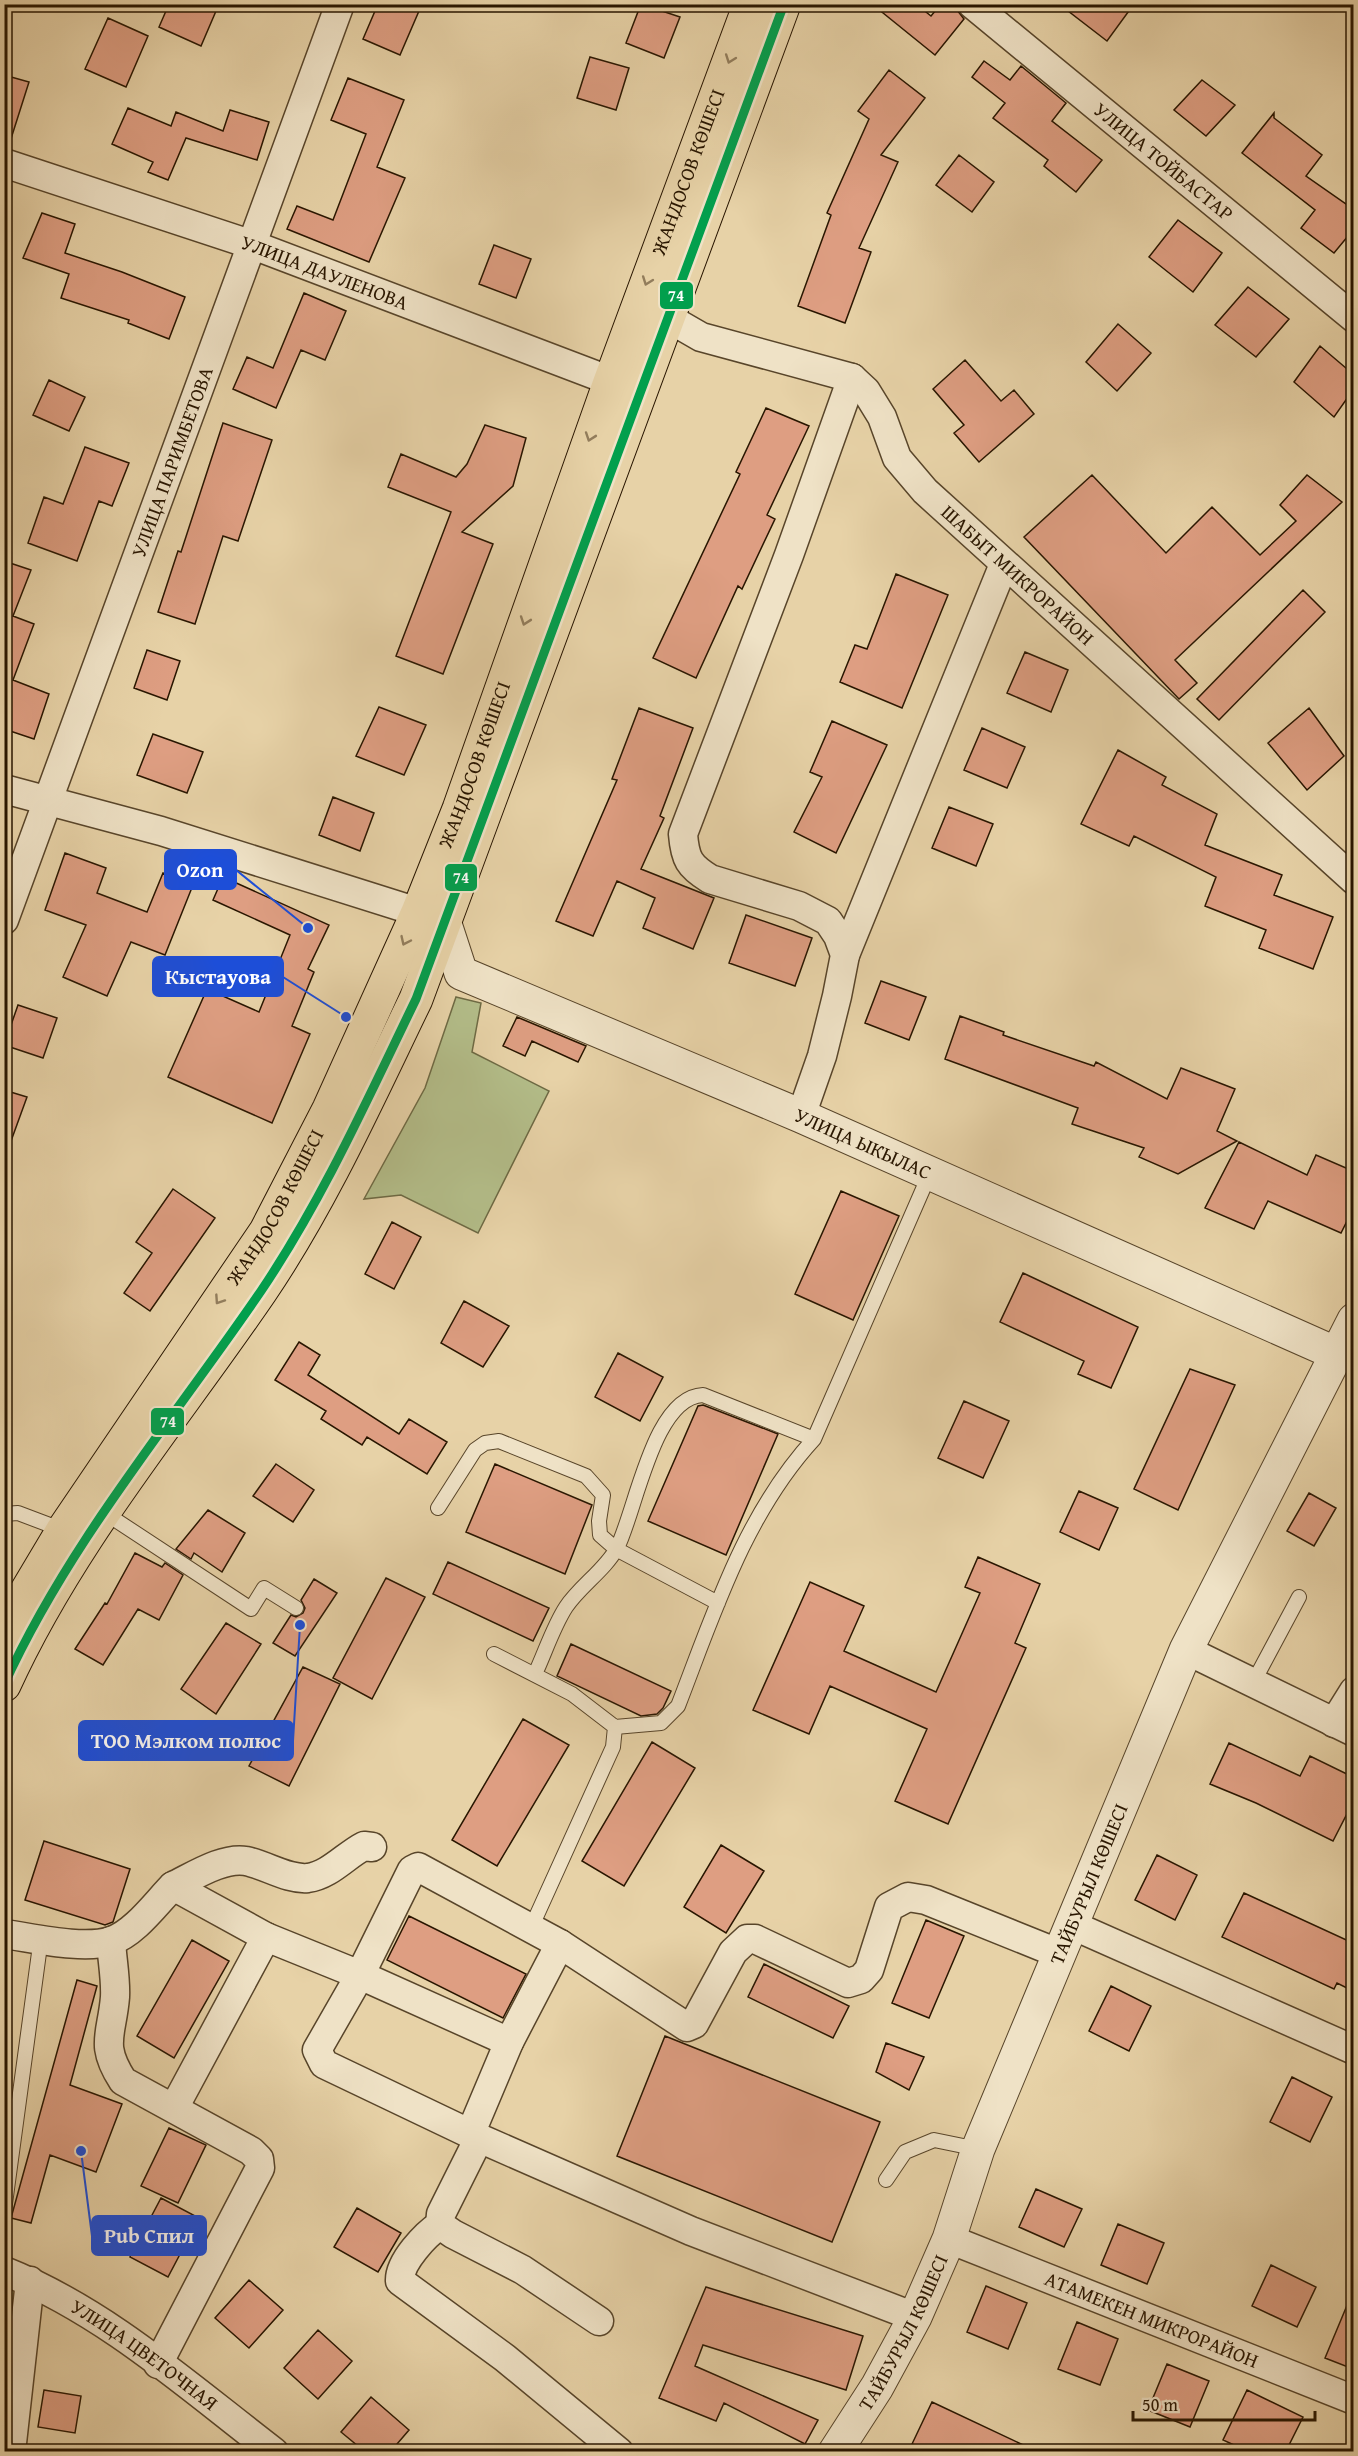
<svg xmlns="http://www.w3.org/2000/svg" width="1358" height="2456" font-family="'Gentium Book Plus',serif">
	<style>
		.grass { fill: #b3bd89; stroke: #6e6a44; stroke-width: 1.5 }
		.forest { fill: url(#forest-crowns); stroke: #6e6a44; stroke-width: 1.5 }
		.building { fill: #de9e82; stroke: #291600; stroke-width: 1.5 }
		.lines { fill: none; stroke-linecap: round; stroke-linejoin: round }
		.service-casing { stroke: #58452a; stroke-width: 16 }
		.minor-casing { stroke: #58452a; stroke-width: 31 }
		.tertiary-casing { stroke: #58452a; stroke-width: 35 }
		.primary-casing { stroke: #291600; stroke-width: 35 }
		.service { stroke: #efe2c6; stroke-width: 14 }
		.minor { stroke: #efe2c6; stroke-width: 28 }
		.tertiary { stroke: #efe2c6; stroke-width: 33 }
		.primary { stroke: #e7d2a7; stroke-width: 33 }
		.bus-1-casing { stroke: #efe2c6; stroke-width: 14 }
		.bus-1 { stroke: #029f4d; stroke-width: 9 }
		.oneway { stroke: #927d5c }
		.labels { text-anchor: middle; stroke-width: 6; stroke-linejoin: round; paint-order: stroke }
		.street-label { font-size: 20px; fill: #291600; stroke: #efe2c6 }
		.leader { fill: none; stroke: #1d4ed8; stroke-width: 2 }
		.callout-dot { fill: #1d4ed8; stroke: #efe2c6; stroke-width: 2 }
		.callout { fill: #1d4ed8; stroke: #1d4ed8; stroke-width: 2 }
		.callout-label { font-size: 21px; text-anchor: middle; font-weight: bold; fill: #fff }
		.line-badge { stroke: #efe2c6; stroke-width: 2 }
		.badge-label { font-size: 16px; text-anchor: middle; font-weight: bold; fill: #fff }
	</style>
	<defs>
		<pattern id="forest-crowns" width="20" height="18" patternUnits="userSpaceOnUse" patternTransform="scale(1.5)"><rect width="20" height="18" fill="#b3bd89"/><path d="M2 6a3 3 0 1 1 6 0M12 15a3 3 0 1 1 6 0" fill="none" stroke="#9aa274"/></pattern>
	</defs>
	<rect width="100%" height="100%" fill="#e7d2a7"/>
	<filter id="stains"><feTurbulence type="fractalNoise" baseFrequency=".00333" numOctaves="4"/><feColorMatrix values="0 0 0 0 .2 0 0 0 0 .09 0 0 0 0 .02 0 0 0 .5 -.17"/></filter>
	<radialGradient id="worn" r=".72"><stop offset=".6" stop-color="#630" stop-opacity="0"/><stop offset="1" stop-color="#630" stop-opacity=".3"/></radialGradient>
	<path class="grass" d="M 456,997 L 481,1003 L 472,1052 L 549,1091 L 478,1233 L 401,1195 L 364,1199 L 425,1088 Z"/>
	<path class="forest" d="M 30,2281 L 4,2451 L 4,2289 L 6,2286 Z"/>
	<path class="building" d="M 169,4 L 219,4 L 201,46 L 159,27 Z
		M 378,4 L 422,4 L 400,55 L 363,39 Z
		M 641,4 L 680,17 L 664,58 L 626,43 Z
		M 872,4 L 916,4 L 931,16 L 941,4 L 956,4 L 957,10 L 964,19 L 935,55 Z
		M 1059,4 L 1134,4 L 1107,41 Z
		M 108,18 L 148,36 L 126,87 L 85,69 Z
		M 590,57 L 629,68 L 616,110 L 577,98 Z
		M 984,61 L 1010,80 L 1021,66 L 1066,103 L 1052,121 L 1102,160 L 1076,192 L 1044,166 L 1048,160 L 993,118 L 1005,103 L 972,77 Z
		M 889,70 L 925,98 L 881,155 L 898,162 L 859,248 L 871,252 L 845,323 L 798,306 L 831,215 L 827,213 L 869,119 L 858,111 Z
		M 4,75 L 29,82 L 9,145 L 4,145 Z
		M 348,78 L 404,100 L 377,167 L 405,178 L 369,262 L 287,229 L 297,206 L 333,220 L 366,134 L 331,120 Z
		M 1202,80 L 1235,105 L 1206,136 L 1174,110 Z
		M 128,108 L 171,126 L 176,112 L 223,131 L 230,110 L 269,122 L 257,160 L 186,138 L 168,180 L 148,172 L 153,162 L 112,144 Z
		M 1274,113 L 1274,118 L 1322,155 L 1306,176 L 1353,209 L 1353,230 L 1334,253 L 1301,228 L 1315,210 L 1242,153 Z
		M 959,155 L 994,182 L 972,212 L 936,185 Z
		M 42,213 L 75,224 L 65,253 L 122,272 L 185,297 L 169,339 L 128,323 L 129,320 L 61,298 L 69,274 L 23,258 Z
		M 1178,220 L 1222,253 L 1193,292 L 1149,257 Z
		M 494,245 L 531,259 L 516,298 L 479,284 Z
		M 1248,287 L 1289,319 L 1256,357 L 1215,325 Z
		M 304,293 L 346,311 L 325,360 L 301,350 L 276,408 L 233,389 L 247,357 L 273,368 Z
		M 1118,324 L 1151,353 L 1117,391 L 1086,362 Z
		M 1320,346 L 1353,374 L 1353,390 L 1334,417 L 1294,382 Z
		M 965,360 L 1001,401 L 1014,390 L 1034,414 L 979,462 L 954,433 L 964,425 L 933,389 Z
		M 49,380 L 85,397 L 69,431 L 33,415 Z
		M 766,408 L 809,426 L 767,515 L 775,519 L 742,589 L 738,586 L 696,678 L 653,658 L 740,474 L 736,472 Z
		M 223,423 L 272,440 L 238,541 L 223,536 L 195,624 L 158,612 L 178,551 L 181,552 Z
		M 485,425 L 526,438 L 513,486 L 462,532 L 493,544 L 443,674 L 396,656 L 451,512 L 388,487 L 401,454 L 456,477 L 467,464 Z
		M 85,447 L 129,463 L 112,506 L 99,501 L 77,561 L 28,543 L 44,497 L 63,504 Z
		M 1092,475 L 1166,553 L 1212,507 L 1260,555 L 1296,521 L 1280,505 L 1307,475 L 1342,502 L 1175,660 L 1197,683 L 1179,699 L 1024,537 Z
		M 4,561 L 31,570 L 13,616 L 34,624 L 13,680 L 49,694 L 34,739 L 4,729 Z
		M 896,574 L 948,595 L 902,708 L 840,682 L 855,645 L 867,649 Z
		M 1303,590 L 1325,612 L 1219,720 L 1197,699 Z
		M 147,650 L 180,661 L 167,700 L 134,688 Z
		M 1025,652 L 1068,670 L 1051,712 L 1007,693 Z
		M 379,707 L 426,725 L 404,775 L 356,756 Z
		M 639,708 L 693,728 L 660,816 L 664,818 L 641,869 L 714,898 L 693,949 L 643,928 L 655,898 L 617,881 L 593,936 L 556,921 L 617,780 L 612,779 Z
		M 1309,708 L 1344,756 L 1307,790 L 1268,743 Z
		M 832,721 L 887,745 L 836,853 L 794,832 L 822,777 L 810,772 Z
		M 982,728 L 1025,747 L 1007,788 L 964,770 Z
		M 153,734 L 203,752 L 187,793 L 137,775 Z
		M 1118,750 L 1166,777 L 1162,785 L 1217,814 L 1205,845 L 1282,875 L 1274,895 L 1333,917 L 1313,969 L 1259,948 L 1266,930 L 1205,906 L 1216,877 L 1134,836 L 1129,846 L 1081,824 Z
		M 333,797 L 374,813 L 360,851 L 319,835 Z
		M 949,807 L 993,824 L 976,866 L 932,848 Z
		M 65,853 L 106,868 L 97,893 L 147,912 L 163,873 L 193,885 L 165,955 L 131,942 L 107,996 L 63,977 L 86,925 L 45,910 Z
		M 223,877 L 329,925 L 308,969 L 314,972 L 292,1026 L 310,1034 L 272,1123 L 168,1077 L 207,989 L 259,1012 L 290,935 L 213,900 Z
		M 746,915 L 812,938 L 795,986 L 729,963 Z
		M 881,981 L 926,997 L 909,1040 L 865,1023 Z
		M 18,1005 L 57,1018 L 43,1058 L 4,1045 Z
		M 960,1016 L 1004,1032 L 1003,1035 L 1094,1066 L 1096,1062 L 1167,1099 L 1181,1068 L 1235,1089 L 1217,1131 L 1237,1141 L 1178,1174 L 1139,1157 L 1144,1148 L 1072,1124 L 1078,1108 L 945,1059 Z
		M 517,1017 L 586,1046 L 578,1062 L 532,1041 L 525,1056 L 503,1046 Z
		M 4,1090 L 27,1097 L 7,1152 L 4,1151 Z
		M 1239,1142 L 1307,1175 L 1316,1155 L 1353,1171 L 1353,1209 L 1341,1233 L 1268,1201 L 1254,1229 L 1205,1208 Z
		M 173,1189 L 215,1218 L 150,1311 L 124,1293 L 152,1253 L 136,1242 Z
		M 841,1191 L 899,1216 L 853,1320 L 795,1294 Z
		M 392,1222 L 421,1237 L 394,1289 L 365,1274 Z
		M 1023,1273 L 1138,1327 L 1111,1388 L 1078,1374 L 1084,1361 L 1000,1322 Z
		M 464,1301 L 509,1326 L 483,1367 L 441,1343 Z
		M 299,1342 L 320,1355 L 308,1375 L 399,1434 L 409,1419 L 447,1442 L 427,1474 L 367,1437 L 362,1445 L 321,1419 L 326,1411 L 275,1380 Z
		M 618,1353 L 663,1377 L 640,1421 L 595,1397 Z
		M 1190,1369 L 1235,1385 L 1178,1510 L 1134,1489 Z
		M 964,1401 L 1009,1421 L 983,1478 L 938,1458 Z
		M 703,1405 L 778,1434 L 726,1555 L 648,1521 L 698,1406 Z
		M 276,1464 L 314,1490 L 293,1522 L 253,1496 Z
		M 495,1464 L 592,1505 L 565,1574 L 466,1532 Z
		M 1079,1491 L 1118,1508 L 1099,1550 L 1060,1532 Z
		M 1309,1493 L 1336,1508 L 1314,1546 L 1287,1531 Z
		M 208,1510 L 245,1533 L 222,1572 L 194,1553 L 191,1559 L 176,1549 Z
		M 135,1553 L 162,1567 L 165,1563 L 183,1575 L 159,1620 L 138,1609 L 103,1665 L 75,1649 L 105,1603 L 107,1604 Z
		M 978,1557 L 1040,1584 L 1015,1643 L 1026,1648 L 948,1824 L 895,1801 L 927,1729 L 830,1686 L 809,1734 L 753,1710 L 810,1582 L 864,1606 L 844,1651 L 936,1692 L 980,1593 L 965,1587 Z
		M 448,1562 L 549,1608 L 533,1641 L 433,1594 Z
		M 386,1578 L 425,1597 L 372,1699 L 333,1678 Z
		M 314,1579 L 337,1593 L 295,1656 L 273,1643 L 291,1615 L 296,1617 L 303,1613 L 305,1608 L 301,1600 Z
		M 226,1623 L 261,1644 L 216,1714 L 181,1689 Z
		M 571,1644 L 671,1691 L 663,1708 L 657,1714 L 641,1716 L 557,1676 Z
		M 303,1667 L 340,1684 L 289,1786 L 249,1766 Z
		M 523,1719 L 569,1745 L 497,1866 L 452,1840 Z
		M 652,1742 L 695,1768 L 624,1886 L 582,1861 Z
		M 1229,1743 L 1300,1776 L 1310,1756 L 1353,1777 L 1353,1802 L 1333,1841 L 1256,1803 L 1210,1784 Z
		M 44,1841 L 130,1869 L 113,1922 L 105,1925 L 25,1900 Z
		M 721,1845 L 764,1871 L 726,1933 L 684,1907 Z
		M 1157,1855 L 1197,1875 L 1175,1920 L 1135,1900 Z
		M 1244,1893 L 1353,1943 L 1353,1991 L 1337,1983 L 1334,1989 L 1222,1937 Z
		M 409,1916 L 526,1974 L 503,2018 L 387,1960 Z
		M 926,1920 L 964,1936 L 929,2018 L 892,2003 Z
		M 192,1940 L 229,1961 L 174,2058 L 137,2036 Z
		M 764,1964 L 849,2006 L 833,2038 L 748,1997 Z
		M 77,1980 L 97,1986 L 70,2085 L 122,2104 L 96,2172 L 50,2155 L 31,2223 L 11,2218 Z
		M 1111,1986 L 1151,2006 L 1129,2051 L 1089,2031 Z
		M 665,2036 L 880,2122 L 832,2242 L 617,2156 Z
		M 886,2043 L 924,2057 L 909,2090 L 876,2072 Z
		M 1292,2077 L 1332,2097 L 1310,2142 L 1270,2122 Z
		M 169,2128 L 206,2145 L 178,2203 L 141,2186 Z
		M 1036,2189 L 1082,2209 L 1064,2247 L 1019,2227 Z
		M 161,2198 L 199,2218 L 168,2277 L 130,2257 Z
		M 357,2208 L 401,2233 L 378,2272 L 334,2247 Z
		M 1118,2224 L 1164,2243 L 1147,2284 L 1101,2265 Z
		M 1271,2265 L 1316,2287 L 1297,2327 L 1252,2306 Z
		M 249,2280 L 283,2310 L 249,2348 L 215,2318 Z
		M 986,2286 L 1027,2303 L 1008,2349 L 967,2332 Z
		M 706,2287 L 863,2336 L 846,2390 L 703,2345 L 695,2366 L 818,2420 L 805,2444 L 724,2403 L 716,2421 L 659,2398 Z
		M 1353,2291 L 1353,2369 L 1325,2358 Z
		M 1077,2322 L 1118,2339 L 1100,2385 L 1058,2369 Z
		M 318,2330 L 352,2361 L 318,2399 L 284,2368 Z
		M 1167,2364 L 1209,2381 L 1190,2427 L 1148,2410 Z
		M 44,2390 L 81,2396 L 75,2433 L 38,2427 Z
		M 1247,2390 L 1303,2417 L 1286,2451 L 1247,2451 L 1223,2440 Z
		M 371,2397 L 409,2430 L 391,2451 L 364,2451 L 341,2432 Z
		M 932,2402 L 1036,2451 L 928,2451 L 912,2444 Z"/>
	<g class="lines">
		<defs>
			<path id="service" d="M 438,1508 L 475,1450 L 485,1443 L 499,1441 L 586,1476 L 603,1495 L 599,1521 L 600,1535 L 616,1549 L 718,1603
				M 105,1513 L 251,1609 L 264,1588 L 296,1608
				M 4,1514 L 18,1513 L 63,1530
				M 494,1654 L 572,1694 L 615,1727 L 613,1747 L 531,1928
				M 535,1674 C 545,1653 553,1627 566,1607 C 580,1586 605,1570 617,1548 C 636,1511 653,1397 703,1395 L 814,1439
				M 1253,1683 L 1299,1597
				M 615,1727 L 661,1723 L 678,1706 C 714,1613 745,1514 814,1439 L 930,1173
				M 886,2180 L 905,2152 L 934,2140 L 978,2149
				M 4,2211 L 41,1938"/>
			<g id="minor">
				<path id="s1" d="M 972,4 L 1354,318"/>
				<path id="s2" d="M 4,163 L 253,245 L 632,389"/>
				<path id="s3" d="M 668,318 L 701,337 L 852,378 L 866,391 L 882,417 L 897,458 L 925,491 L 1354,880"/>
				<path d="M 4,789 L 161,831 L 418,912"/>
				<path id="s4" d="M 4,920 L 340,4"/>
				<path d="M 845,955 L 1004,564"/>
				<path d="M 801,1116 L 822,1056 L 837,996 L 845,955 L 838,936 L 828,921 L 799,906 L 710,879 C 689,866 685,859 683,834 L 789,555 L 852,378"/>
				<path d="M 1186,1650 L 1354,1732"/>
				<path d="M 1334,1723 L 1354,1691"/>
				<path d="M 173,1886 C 194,1876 223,1857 246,1861 C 266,1865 288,1880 308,1878 C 330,1875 346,1855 364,1846 L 372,1847"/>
				<path d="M 1072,1925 L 1354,2050"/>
				<path d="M 4,1934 C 34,1938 83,1950 111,1941 C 135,1933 156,1903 173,1886 L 266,1937 L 360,1975 L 412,1870 L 418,1867 L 560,1944 L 687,2027 L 694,2024 L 733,1952 L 747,1939 L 755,1939 L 848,1983 L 861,1979 L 869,1970 L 889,1907 L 908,1897 L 926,1900 L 1060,1954"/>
				<path d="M 111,1941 C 112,1959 116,1979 115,1997 C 112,2035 99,2044 123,2081 L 251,2151 L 259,2159 L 260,2168 L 158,2364"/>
				<path d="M 560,1944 L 509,2042 L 474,2125 L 474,2131 L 479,2138 L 691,2231 L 915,2317"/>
				<path d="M 509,2042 L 360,1975 L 317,2050 L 324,2064 L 479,2138 L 441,2214 L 440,2225 L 453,2234 L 523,2270 L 599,2321"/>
				<path d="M 174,2108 L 266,1937"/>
				<path d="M 440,2225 C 426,2234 399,2262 400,2281 L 505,2358 L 619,2452"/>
				<path id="s5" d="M 949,2239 L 1354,2400"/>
				<path id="s6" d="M 4,2271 C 105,2311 189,2387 274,2452"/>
				<path d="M 11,2452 L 30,2281"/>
			</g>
			<g id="tertiary">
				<path id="s7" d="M 425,915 L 445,924 L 461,973 L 801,1116 L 1337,1354"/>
				<path id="s8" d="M 835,2452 L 877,2387 L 915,2317 L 949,2239 L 978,2149 L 1186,1650 L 1354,1320"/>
			</g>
			<g id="primary">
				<path id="s9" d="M 4,1629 L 63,1530 L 266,1231 L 329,1109 L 418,912 L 459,809 L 610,382 L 750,4"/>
				<path d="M 4,1685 C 69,1542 173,1420 261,1291 C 323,1199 368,1098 416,999 L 784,4"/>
			</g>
		</defs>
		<use href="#service" class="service-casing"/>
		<use href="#minor" class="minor-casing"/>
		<use href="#tertiary" class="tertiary-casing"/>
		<use href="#primary" class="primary-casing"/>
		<use href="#service" class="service"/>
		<use href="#minor" class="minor"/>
		<use href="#tertiary" class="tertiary"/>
		<use href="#primary" class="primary"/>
		<defs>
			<path id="bus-1" d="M 4,1685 C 69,1542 173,1420 261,1291 C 323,1199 368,1098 416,999 L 784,4"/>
		</defs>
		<use href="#bus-1" class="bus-1-casing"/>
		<use href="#bus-1" class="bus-1"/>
	</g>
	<defs><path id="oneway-chevron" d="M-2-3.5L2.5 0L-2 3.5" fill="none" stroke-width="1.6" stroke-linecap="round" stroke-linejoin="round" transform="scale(1.5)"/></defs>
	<g class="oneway">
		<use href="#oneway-chevron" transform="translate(730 59) rotate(110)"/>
		<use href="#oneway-chevron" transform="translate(647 281) rotate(110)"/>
		<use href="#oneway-chevron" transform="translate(590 437) rotate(109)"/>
		<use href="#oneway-chevron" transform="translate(525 621) rotate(109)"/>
		<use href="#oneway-chevron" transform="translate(405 941) rotate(115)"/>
		<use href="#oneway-chevron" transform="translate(219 1300) rotate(124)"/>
	</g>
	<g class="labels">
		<g class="street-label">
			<text dy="7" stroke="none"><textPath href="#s1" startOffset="248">УЛИЦА ТОЙБАСТАР</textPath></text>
			<text dy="7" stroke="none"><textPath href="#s9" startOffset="1618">ЖАНДОСОВ КӨШЕСІ</textPath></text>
			<text dy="7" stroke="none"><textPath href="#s2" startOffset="339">УЛИЦА ДАУЛЕНОВА</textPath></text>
			<text dy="7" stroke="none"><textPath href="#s4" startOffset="488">УЛИЦА ПАРИМБЕТОВА</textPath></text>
			<text dy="7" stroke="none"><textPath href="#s3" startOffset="456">ШАБЫТ МИКРОРАЙОН</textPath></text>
			<text dy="7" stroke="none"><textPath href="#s9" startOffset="988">ЖАНДОСОВ КӨШЕСІ</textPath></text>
			<text dy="7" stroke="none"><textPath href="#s7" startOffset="510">УЛИЦА ЫКЫЛАС</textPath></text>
			<text dy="7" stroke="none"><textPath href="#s9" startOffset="502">ЖАНДОСОВ КӨШЕСІ</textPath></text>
			<text dy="7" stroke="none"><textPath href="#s8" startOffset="624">ТАЙБУРЫЛ КӨШЕСІ</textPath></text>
			<text dy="7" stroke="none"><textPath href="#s5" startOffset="218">АТАМЕКЕН МИКРОРАЙОН</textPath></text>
			<text dy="7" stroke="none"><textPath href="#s8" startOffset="138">ТАЙБУРЫЛ КӨШЕСІ</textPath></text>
			<text dy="7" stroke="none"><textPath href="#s6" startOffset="164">УЛИЦА ЦВЕТОЧНАЯ</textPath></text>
		</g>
	</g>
	<path class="leader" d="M308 928L236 870M346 1017L283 977M300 1625L293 1741M81 2151L92 2236"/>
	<g class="callout-dot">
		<circle cx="308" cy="928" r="6"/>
		<circle cx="346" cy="1017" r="6"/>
		<circle cx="300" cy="1625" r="6"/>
		<circle cx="81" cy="2151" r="6"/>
	</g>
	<g class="callout">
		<rect x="165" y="850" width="71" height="39" rx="6"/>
		<rect x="153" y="957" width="130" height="39" rx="6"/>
		<rect x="79" y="1721" width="214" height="39" rx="6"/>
		<rect x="92" y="2216" width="114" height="39" rx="6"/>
	</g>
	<g class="callout-label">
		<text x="200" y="877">Ozon</text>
		<text x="218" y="984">Кыстауова</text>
		<text x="186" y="1748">ТОО Мэлком полюс</text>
		<text x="149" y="2243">Pub Спил</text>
	</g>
	<g class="line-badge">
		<rect x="659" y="281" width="35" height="29" rx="6" fill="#029f4d"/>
		<rect x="444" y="863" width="34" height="29" rx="6" fill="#029f4d"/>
		<rect x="150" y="1407" width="35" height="29" rx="6" fill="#029f4d"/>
	</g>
	<g class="badge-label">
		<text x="676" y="301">74</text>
		<text x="461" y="883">74</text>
		<text x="168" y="1427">74</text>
	</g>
	<rect width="1358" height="2456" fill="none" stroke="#e7d2a7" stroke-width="24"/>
	<rect x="6" y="6" width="1346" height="2444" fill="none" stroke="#291600" stroke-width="3"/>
	<rect x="12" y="12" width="1334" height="2432" fill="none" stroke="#291600" stroke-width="1.5"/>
	<path d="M1133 2411v9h182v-9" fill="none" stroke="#291600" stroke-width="3"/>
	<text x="1142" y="2411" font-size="18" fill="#291600" stroke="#efe2c6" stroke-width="4.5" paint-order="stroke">50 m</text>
	<rect width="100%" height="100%" filter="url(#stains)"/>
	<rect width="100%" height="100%" fill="url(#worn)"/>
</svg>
